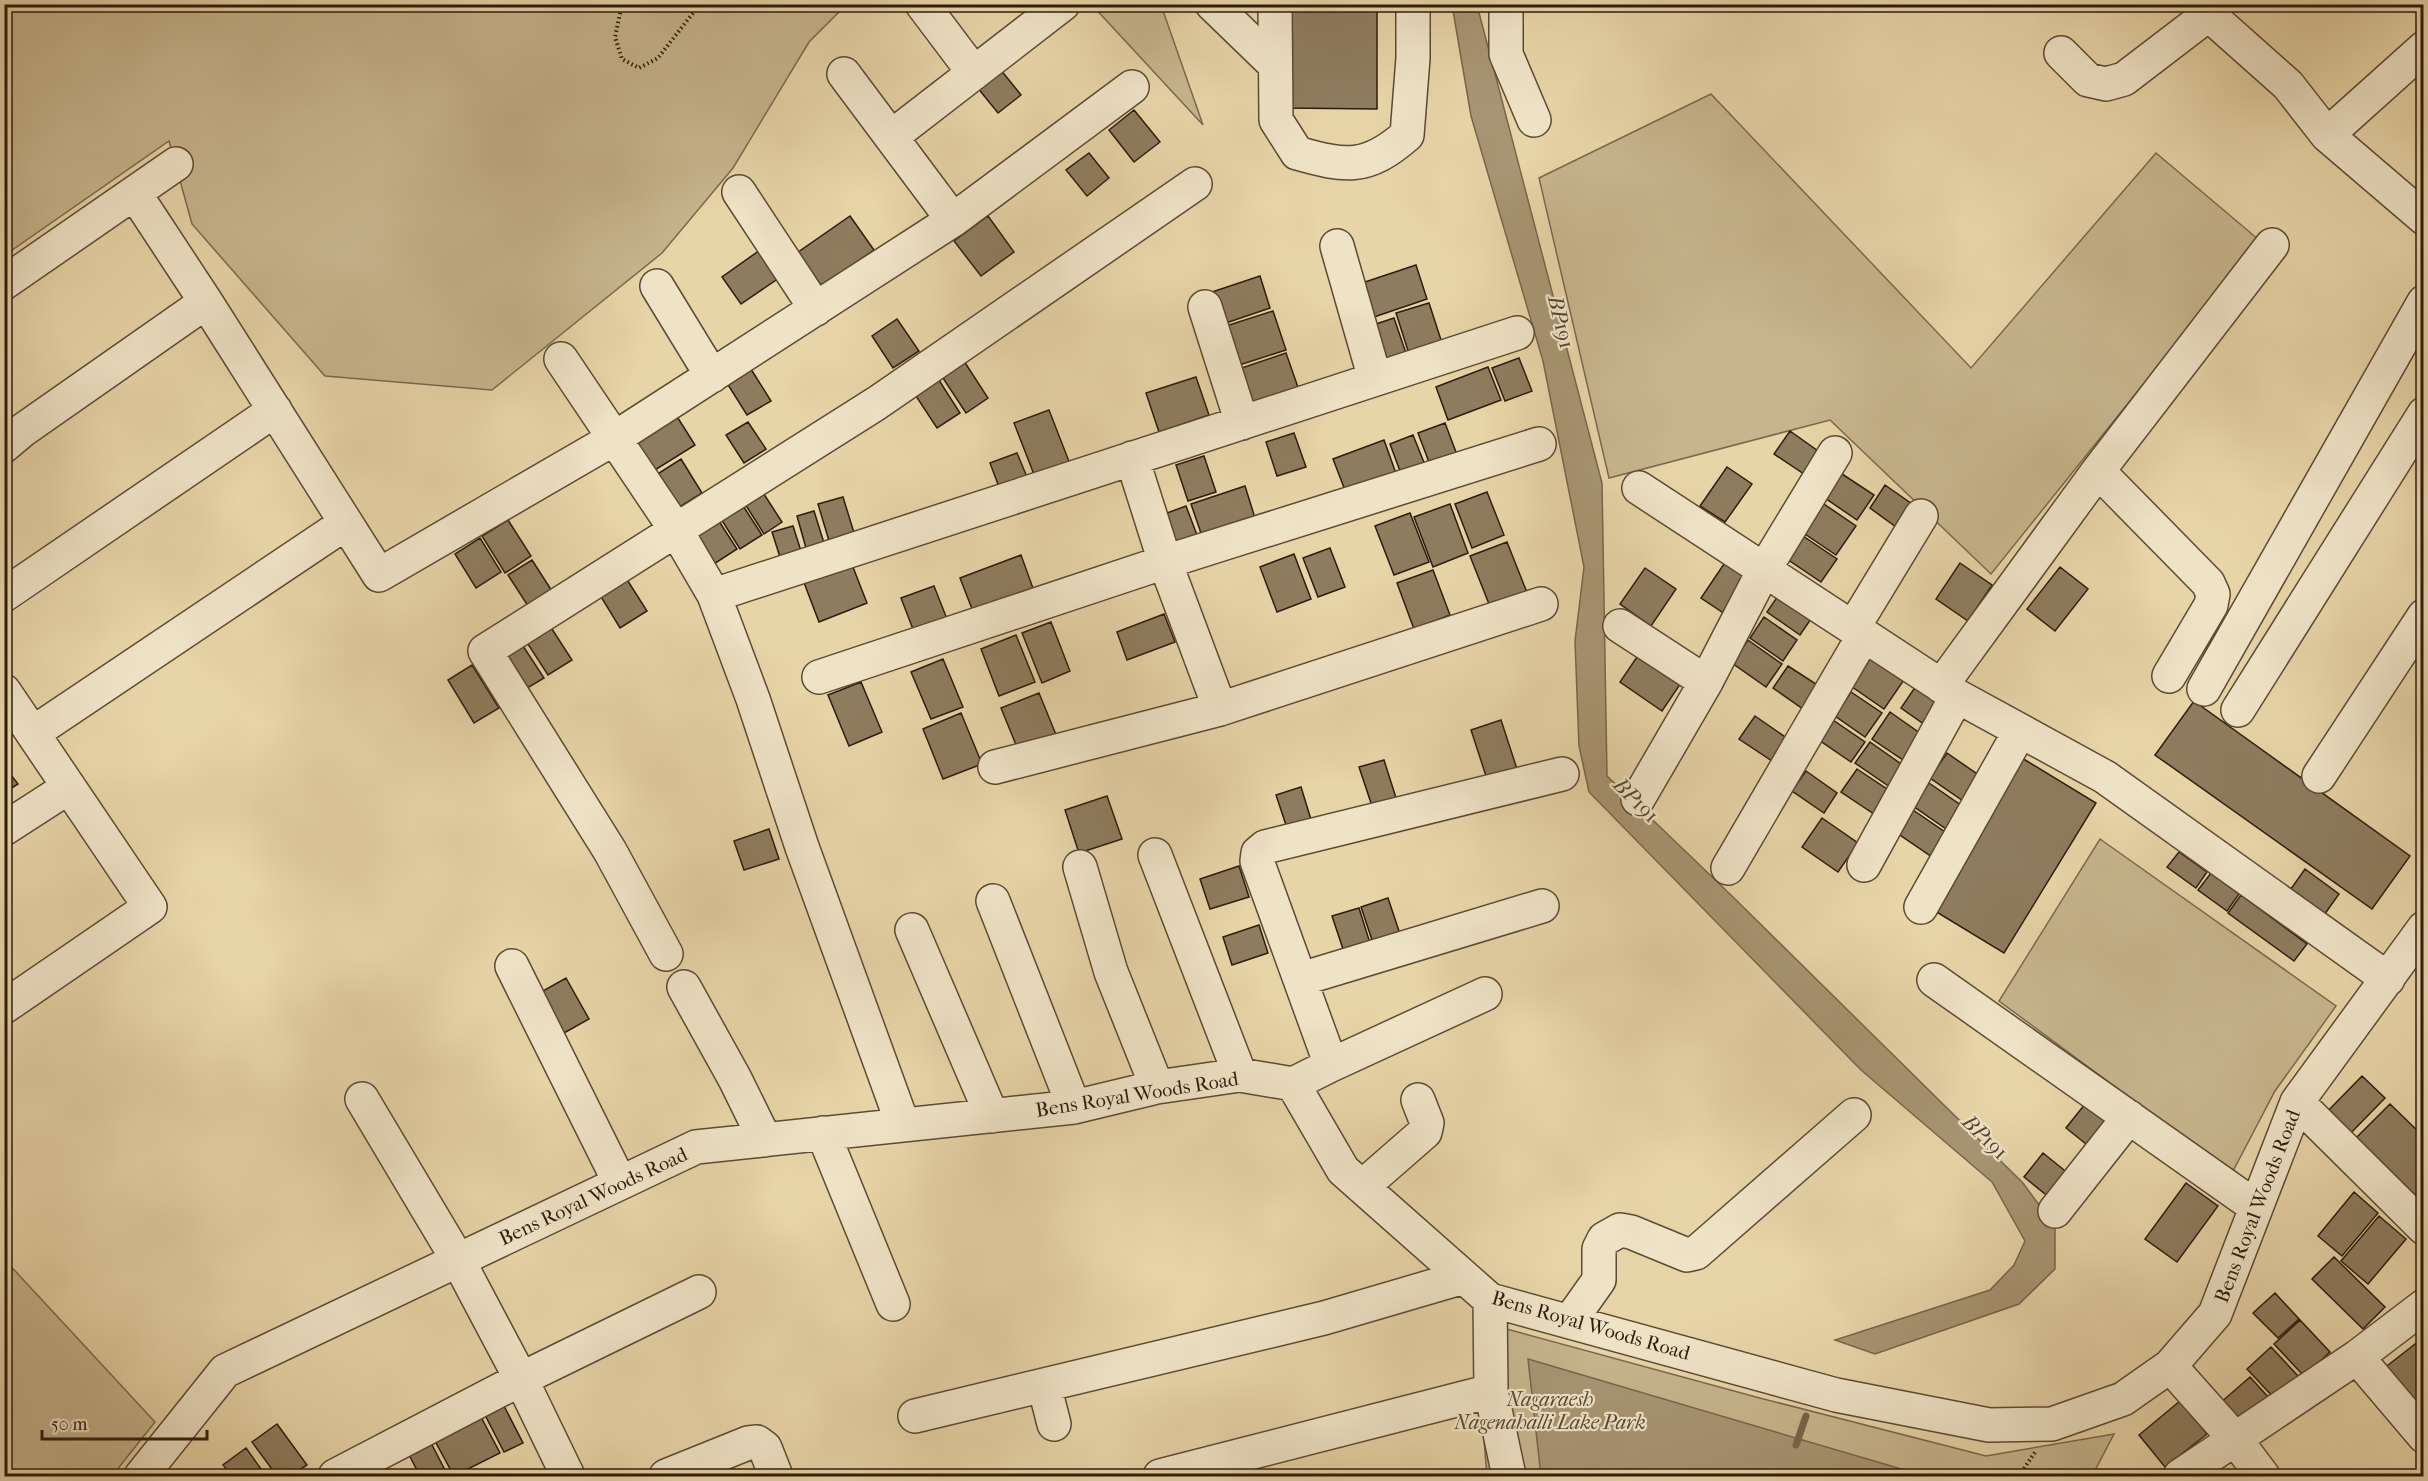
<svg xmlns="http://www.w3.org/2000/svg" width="2428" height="1481" font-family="'IM FELL French Canon',serif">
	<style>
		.green { fill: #c7b58d; stroke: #7a684e; stroke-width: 1.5 }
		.water { fill: #a89573; stroke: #77654b; stroke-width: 1.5 }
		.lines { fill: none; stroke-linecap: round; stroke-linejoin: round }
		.stream { stroke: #77654b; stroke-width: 7 }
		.building { fill: #8e7c5e; stroke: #2d1c0e; stroke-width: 1.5 }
		.minor-casing { stroke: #5c4a34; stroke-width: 36 }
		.path { stroke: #2d1c0e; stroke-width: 4; stroke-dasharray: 1.5 3; stroke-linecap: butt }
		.minor { stroke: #efe3c6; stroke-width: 33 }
		.labels { text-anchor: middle; stroke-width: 4.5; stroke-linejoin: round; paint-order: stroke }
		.street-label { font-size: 20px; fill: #2d1c0e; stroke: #efe3c6 }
		.park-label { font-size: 20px; font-style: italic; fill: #5b4a34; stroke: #efe3c6 }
		.water-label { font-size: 21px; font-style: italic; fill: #584631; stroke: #efe3c6 }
	</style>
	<rect width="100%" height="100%" fill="#e7d4a7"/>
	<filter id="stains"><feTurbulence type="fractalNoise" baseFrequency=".00333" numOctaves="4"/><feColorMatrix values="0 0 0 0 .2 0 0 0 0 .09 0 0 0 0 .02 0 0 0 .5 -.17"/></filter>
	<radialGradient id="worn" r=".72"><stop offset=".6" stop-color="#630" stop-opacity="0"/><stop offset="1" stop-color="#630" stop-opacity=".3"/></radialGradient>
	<path class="green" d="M 5,5 L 846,5 L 809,42 L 733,168 L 662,253 L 492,390 L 325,376 L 192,224 L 169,141 L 5,255 Z
		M 1092,5 L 1161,5 L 1203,125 Z
		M 1711,94 L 1971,368 L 2156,153 L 2259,240 L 1991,574 L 1830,420 L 1609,478 L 1539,178 Z
		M 2100,839 L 2336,1006 L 2275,1091 L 2232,1173 L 1999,1001 Z
		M 5,1260 L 155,1422 L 112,1476 L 5,1476 Z
		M 1474,1320 L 1756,1397 L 1986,1456 L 2114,1434 L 2092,1476 L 1487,1476 Z"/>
	<path class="water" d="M 1452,5 L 1477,5 L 1602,483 L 1607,776 L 1732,896 L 2023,1183 L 2055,1227 L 2055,1269 L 2019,1304 L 1875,1354 L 1835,1340 L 1990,1290 L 2014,1265 L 2025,1241 L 1992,1182 L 1861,1070 L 1589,792 L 1579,746 L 1575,641 L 1584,567 L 1543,361 L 1471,116 Z
		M 1528,1359 L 1925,1476 L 1541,1476 Z"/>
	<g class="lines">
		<path class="stream" d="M 1796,1445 L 1806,1416"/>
	</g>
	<path class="building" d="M 1284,4 L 1377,4 L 1377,109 L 1284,108 Z
		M 996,64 L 1021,95 L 998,113 L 973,82 Z
		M 1134,110 L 1160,142 L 1134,162 L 1109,130 Z
		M 1089,153 L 1109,178 L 1087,196 L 1066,170 Z
		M 850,216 L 874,250 L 818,289 L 794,255 Z
		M 988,216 L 1014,252 L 981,276 L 954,241 Z
		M 760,250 L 779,278 L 741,304 L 722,277 Z
		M 1416,265 L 1427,299 L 1374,317 L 1362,283 Z
		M 1260,276 L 1270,308 L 1220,325 L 1209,293 Z
		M 1429,303 L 1443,346 L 1410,357 L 1396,313 Z
		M 1273,311 L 1286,350 L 1236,366 L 1223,327 Z
		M 1394,318 L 1408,359 L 1384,368 L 1370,326 Z
		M 897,319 L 919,351 L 893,368 L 872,336 Z
		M 1286,353 L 1300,393 L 1253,408 L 1239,369 Z
		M 962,358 L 988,398 L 966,413 L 939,372 Z
		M 1519,358 L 1532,391 L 1505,401 L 1492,368 Z
		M 749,366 L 771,401 L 747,415 L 725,380 Z
		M 1488,367 L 1501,400 L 1448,420 L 1436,387 Z
		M 935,374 L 960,413 L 937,428 L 912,390 Z
		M 1196,377 L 1209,415 L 1159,432 L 1146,393 Z
		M 1049,410 L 1070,464 L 1035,477 L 1014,423 Z
		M 676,415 L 695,445 L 655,470 L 636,441 Z
		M 748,422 L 766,449 L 744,463 L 726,435 Z
		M 1445,423 L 1459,460 L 1432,470 L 1418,433 Z
		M 1790,431 L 1825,456 L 1810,478 L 1774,454 Z
		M 1294,433 L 1306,467 L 1277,476 L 1266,442 Z
		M 1413,435 L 1427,470 L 1403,479 L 1390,444 Z
		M 1384,440 L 1398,479 L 1348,498 L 1333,459 Z
		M 1017,453 L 1027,477 L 999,487 L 990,463 Z
		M 1204,456 L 1216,492 L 1188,501 L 1176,465 Z
		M 681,459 L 702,493 L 678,508 L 656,475 Z
		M 1727,467 L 1752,484 L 1725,522 L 1700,506 Z
		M 1839,472 L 1874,495 L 1857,520 L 1822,496 Z
		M 758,485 L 782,522 L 764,534 L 740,496 Z
		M 1885,485 L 1912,504 L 1896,527 L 1870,508 Z
		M 1245,486 L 1255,518 L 1202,536 L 1191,504 Z
		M 1487,492 L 1504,535 L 1472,548 L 1455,504 Z
		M 843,497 L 855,536 L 830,544 L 818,504 Z
		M 738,498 L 762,535 L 740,549 L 716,511 Z
		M 1821,502 L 1856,526 L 1836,555 L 1802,532 Z
		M 1450,504 L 1468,553 L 1433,567 L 1414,517 Z
		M 1186,506 L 1200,543 L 1173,553 L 1159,516 Z
		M 814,511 L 824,543 L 806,548 L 797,516 Z
		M 713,512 L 737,549 L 714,564 L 690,526 Z
		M 1410,513 L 1429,562 L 1394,575 L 1375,526 Z
		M 508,520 L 531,556 L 505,573 L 482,536 Z
		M 793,526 L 801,551 L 780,557 L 772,532 Z
		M 1803,536 L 1837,559 L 1821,582 L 1787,559 Z
		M 480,538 L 501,572 L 476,588 L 455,554 Z
		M 1507,542 L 1528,595 L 1491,609 L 1470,556 Z
		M 1330,548 L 1345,587 L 1318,597 L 1303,558 Z
		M 1294,554 L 1311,599 L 1277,612 L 1260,567 Z
		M 1021,555 L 1034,591 L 974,614 L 960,578 Z
		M 1728,558 L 1752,575 L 1725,614 L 1701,598 Z
		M 532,560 L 552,591 L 528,606 L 508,575 Z
		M 851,562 L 867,603 L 819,622 L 803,580 Z
		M 1960,563 L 1992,585 L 1968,621 L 1936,599 Z
		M 2060,567 L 2088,589 L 2055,631 L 2027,609 Z
		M 1645,568 L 1676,589 L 1651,626 L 1620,604 Z
		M 1433,570 L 1450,615 L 1414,629 L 1397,583 Z
		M 626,578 L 647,611 L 620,628 L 600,595 Z
		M 934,586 L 949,624 L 916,637 L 901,598 Z
		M 1780,593 L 1813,616 L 1800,635 L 1767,612 Z
		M 1164,614 L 1175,642 L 1127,660 L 1117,632 Z
		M 1764,617 L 1797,640 L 1783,661 L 1750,638 Z
		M 1051,622 L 1070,671 L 1042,683 L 1022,633 Z
		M 550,626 L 572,660 L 548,675 L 526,641 Z
		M 1016,635 L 1035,682 L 999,696 L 981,649 Z
		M 1748,640 L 1782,664 L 1766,687 L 1732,663 Z
		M 523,646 L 544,678 L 519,693 L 499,661 Z
		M 1872,649 L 1908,674 L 1884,709 L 1848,684 Z
		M 1639,654 L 1681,683 L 1662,711 L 1620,682 Z
		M 943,659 L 963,707 L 931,719 L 911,672 Z
		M 472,665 L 499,708 L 474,723 L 448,680 Z
		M 1788,666 L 1819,686 L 1803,709 L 1773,688 Z
		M 1920,680 L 1947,699 L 1928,727 L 1901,708 Z
		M 861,682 L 882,732 L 849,746 L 828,695 Z
		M 1851,692 L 1882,713 L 1865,737 L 1835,716 Z
		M 1039,693 L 1059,742 L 1021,757 L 1001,708 Z
		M 2194,701 L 2410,856 L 2372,909 L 2155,755 Z
		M 1890,712 L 1924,736 L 1906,762 L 1872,739 Z
		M 961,713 L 982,764 L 943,779 L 923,729 Z
		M 1755,716 L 1788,739 L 1772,761 L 1739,739 Z
		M 1830,718 L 1865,742 L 1851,762 L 1816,738 Z
		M 1501,720 L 1517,769 L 1487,779 L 1471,730 Z
		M 1870,742 L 1904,766 L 1890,787 L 1855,763 Z
		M 1947,753 L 1983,778 L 1966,803 L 1930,778 Z
		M 2017,755 L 2096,803 L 2004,953 L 1925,905 Z
		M 1384,760 L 1397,801 L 1373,809 L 1359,767 Z
		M 4,766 L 18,784 L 4,793 Z
		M 1857,769 L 1890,791 L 1874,814 L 1841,792 Z
		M 1806,771 L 1837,793 L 1824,813 L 1792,791 Z
		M 1929,783 L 1965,808 L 1949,831 L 1913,806 Z
		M 1301,787 L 1313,826 L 1289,834 L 1276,795 Z
		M 1107,796 L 1122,839 L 1079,853 L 1065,810 Z
		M 1913,810 L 1948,834 L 1932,857 L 1897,833 Z
		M 1822,818 L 1858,843 L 1838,872 L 1802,847 Z
		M 769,829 L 779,859 L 744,870 L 734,841 Z
		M 2179,852 L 2207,872 L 2196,888 L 2167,867 Z
		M 1239,866 L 1249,897 L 1210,909 L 1200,879 Z
		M 2305,869 L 2339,894 L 2322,918 L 2288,893 Z
		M 2211,873 L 2239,894 L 2227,911 L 2198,890 Z
		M 2241,895 L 2307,944 L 2294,961 L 2228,913 Z
		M 1388,898 L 1400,934 L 1373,943 L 1361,907 Z
		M 1359,908 L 1370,943 L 1344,952 L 1332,916 Z
		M 1259,925 L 1268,953 L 1232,965 L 1223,937 Z
		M 566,978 L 589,1019 L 557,1037 L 534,996 Z
		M 2362,1076 L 2385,1098 L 2345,1139 L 2322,1117 Z
		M 2085,1104 L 2115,1129 L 2096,1152 L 2066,1128 Z
		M 2390,1104 L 2424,1137 L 2424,1215 L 2351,1143 Z
		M 2043,1153 L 2074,1178 L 2055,1202 L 2024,1177 Z
		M 2186,1183 L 2218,1206 L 2177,1262 L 2145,1239 Z
		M 2354,1192 L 2378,1213 L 2342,1256 L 2318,1236 Z
		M 2379,1216 L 2406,1239 L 2368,1284 L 2341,1261 Z
		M 2334,1257 L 2385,1307 L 2363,1329 L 2312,1279 Z
		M 2275,1293 L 2299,1319 L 2278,1338 L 2253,1313 Z
		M 2300,1320 L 2330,1352 L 2304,1376 L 2274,1344 Z
		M 2424,1337 L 2424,1406 L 2417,1411 L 2383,1369 Z
		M 2271,1347 L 2299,1377 L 2275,1399 L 2247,1369 Z
		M 2250,1377 L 2269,1398 L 2238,1425 L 2219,1404 Z
		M 2180,1401 L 2207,1434 L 2165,1467 L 2139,1435 Z
		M 503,1404 L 523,1443 L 504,1452 L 484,1413 Z
		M 481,1417 L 500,1453 L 454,1476 L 435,1441 Z
		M 277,1424 L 307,1465 L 290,1476 L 277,1476 L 252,1442 Z
		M 428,1437 L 448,1476 L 420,1476 L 406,1449 Z
		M 246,1448 L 266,1476 L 232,1476 L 223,1465 Z"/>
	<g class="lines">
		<defs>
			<path id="minor" d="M 922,4 L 974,73
				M 1212,4 L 1275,65
				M 1275,4 L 1276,120 L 1297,153 C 1346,167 1367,170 1407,135 L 1413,58 L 1413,4
				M 1506,4 L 1506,54 L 1534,120
				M 2198,5 L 2288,85 L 2327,135 L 2424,218
				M 2061,53 L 2088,80 L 2106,84 L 2124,79 L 2209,14
				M 844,74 L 953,220
				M 2327,135 L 2424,48
				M 891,137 L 1063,4
				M 739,192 L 816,309
				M 135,194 L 206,302 L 379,575 L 615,438 L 953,220 L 1132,87
				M 1337,246 L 1375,379
				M 4,283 L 176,164
				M 657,286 L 712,376
				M 1205,307 L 1242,423
				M 561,359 L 676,530 L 714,595 L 753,699 L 802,847 L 903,1125
				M 4,446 L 23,430 L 206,302
				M 1132,458 L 1165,562 L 1220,709
				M 2098,471 L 2208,583 L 2213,594 L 2211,605 L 2169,676
				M 1639,488 L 1957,696 L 2105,777 L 2388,979
				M 4,595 L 275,410
				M 714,595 L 1517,333
				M 1620,626 L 1706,682
				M 1853,628 L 1921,516
				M 819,677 L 1165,562 L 1539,444
				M 1941,686 L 2098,471 L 2272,245
				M 2204,689 L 2424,302
				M 4,691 L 150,907 L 4,1007
				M 2238,710 L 2424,414
				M 33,733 L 346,523
				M 995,767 L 1220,709 L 1541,604
				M 2319,776 L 2424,616
				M 1638,799 L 1706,682 L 1764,570 L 1835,453
				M 4,829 L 69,787
				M 1155,855 L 1240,1075
				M 1864,865 L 1957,696
				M 1080,867 L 1111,972 L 1157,1087
				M 1728,868 L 1864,635
				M 993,901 L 1074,1107
				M 1921,907 L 2020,731
				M 912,930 L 992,1116
				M 666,954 L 610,851 L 485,651 L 877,403 L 1195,184
				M 512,966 L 620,1183
				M 1301,979 L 1542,906
				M 1934,980 L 2256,1207
				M 684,987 L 735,1079 L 765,1140
				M 1331,1065 L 1485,994
				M 1293,1084 L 1331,1065 L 1257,861 L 1258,853 L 1265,847 L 1562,774
				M 362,1099 L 458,1260 L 521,1379 L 568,1476
				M 2297,1102 L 2424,1228
				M 823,1133 L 893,1304
				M 1362,1187 L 1425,1132 L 1427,1123 L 1418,1100
				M 2055,1211 L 2129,1117
				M 1490,1300 L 1491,1391 L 1509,1476
				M 1570,1321 L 1599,1280 L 1599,1249 L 1604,1239 L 1620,1230 L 1631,1232 L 1687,1255 L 1696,1253 L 1854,1115
				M 2357,1357 L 2424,1436
				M 2170,1366 L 2235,1439 L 2263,1476
				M 1044,1385 L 1054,1424
				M 915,1416 L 1324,1318 L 1464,1277
				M 141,1476 L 225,1371 L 696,1147 L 1074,1107 L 1157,1087 L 1240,1075 L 1293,1084 L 1343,1170 L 1490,1300 L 1836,1395 L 1989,1425 L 2052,1424 L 2123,1399 L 2170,1366 L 2215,1314 L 2297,1102 L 2424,928
				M 335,1476 L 521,1379 L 699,1292
				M 666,1476 L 748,1443 L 757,1442 L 765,1448 L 776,1476
				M 1160,1476 L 1491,1391
				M 2180,1476 L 2357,1357 L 2424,1306"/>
		</defs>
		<use href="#minor" class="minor-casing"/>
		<path class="path" d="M 622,4 L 615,37 L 622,59 L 639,68 L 658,58 L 700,4
			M 2019,1476 L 2035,1452"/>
		<use href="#minor" class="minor"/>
	</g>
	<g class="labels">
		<g class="street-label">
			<text transform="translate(1137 1094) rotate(-9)" y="7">Bens Royal Woods Road</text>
			<text transform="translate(593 1196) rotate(-25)" y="7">Bens Royal Woods Road</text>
			<text transform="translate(2257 1206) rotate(-69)" y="7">Bens Royal Woods Road</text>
			<text transform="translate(1591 1325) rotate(16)" y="7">Bens Royal Woods Road</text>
		</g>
		<g class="park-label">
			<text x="1550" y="1406">Nagaraesh<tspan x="1550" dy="23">Nagenahalli Lake Park</tspan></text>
		</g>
		<g class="water-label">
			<text transform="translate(1561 322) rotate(76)" y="7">BP191</text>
			<text transform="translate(1636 800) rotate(45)" y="7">BP191</text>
			<text transform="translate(1985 1137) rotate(44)" y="7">BP191</text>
		</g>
	</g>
	<rect width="2428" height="1481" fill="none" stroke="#e7d4a7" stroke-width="24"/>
	<rect x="6" y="6" width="2416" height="1469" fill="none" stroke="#2d1c0e" stroke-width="3"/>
	<rect x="12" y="12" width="2404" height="1457" fill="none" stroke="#2d1c0e" stroke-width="1.5"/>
	<path d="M42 1430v9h165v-9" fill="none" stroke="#2d1c0e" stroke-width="3"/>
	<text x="51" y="1430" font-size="18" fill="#2d1c0e" stroke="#efe3c6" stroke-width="4.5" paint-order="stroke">50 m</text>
	<rect width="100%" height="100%" filter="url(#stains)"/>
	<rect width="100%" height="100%" fill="url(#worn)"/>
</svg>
